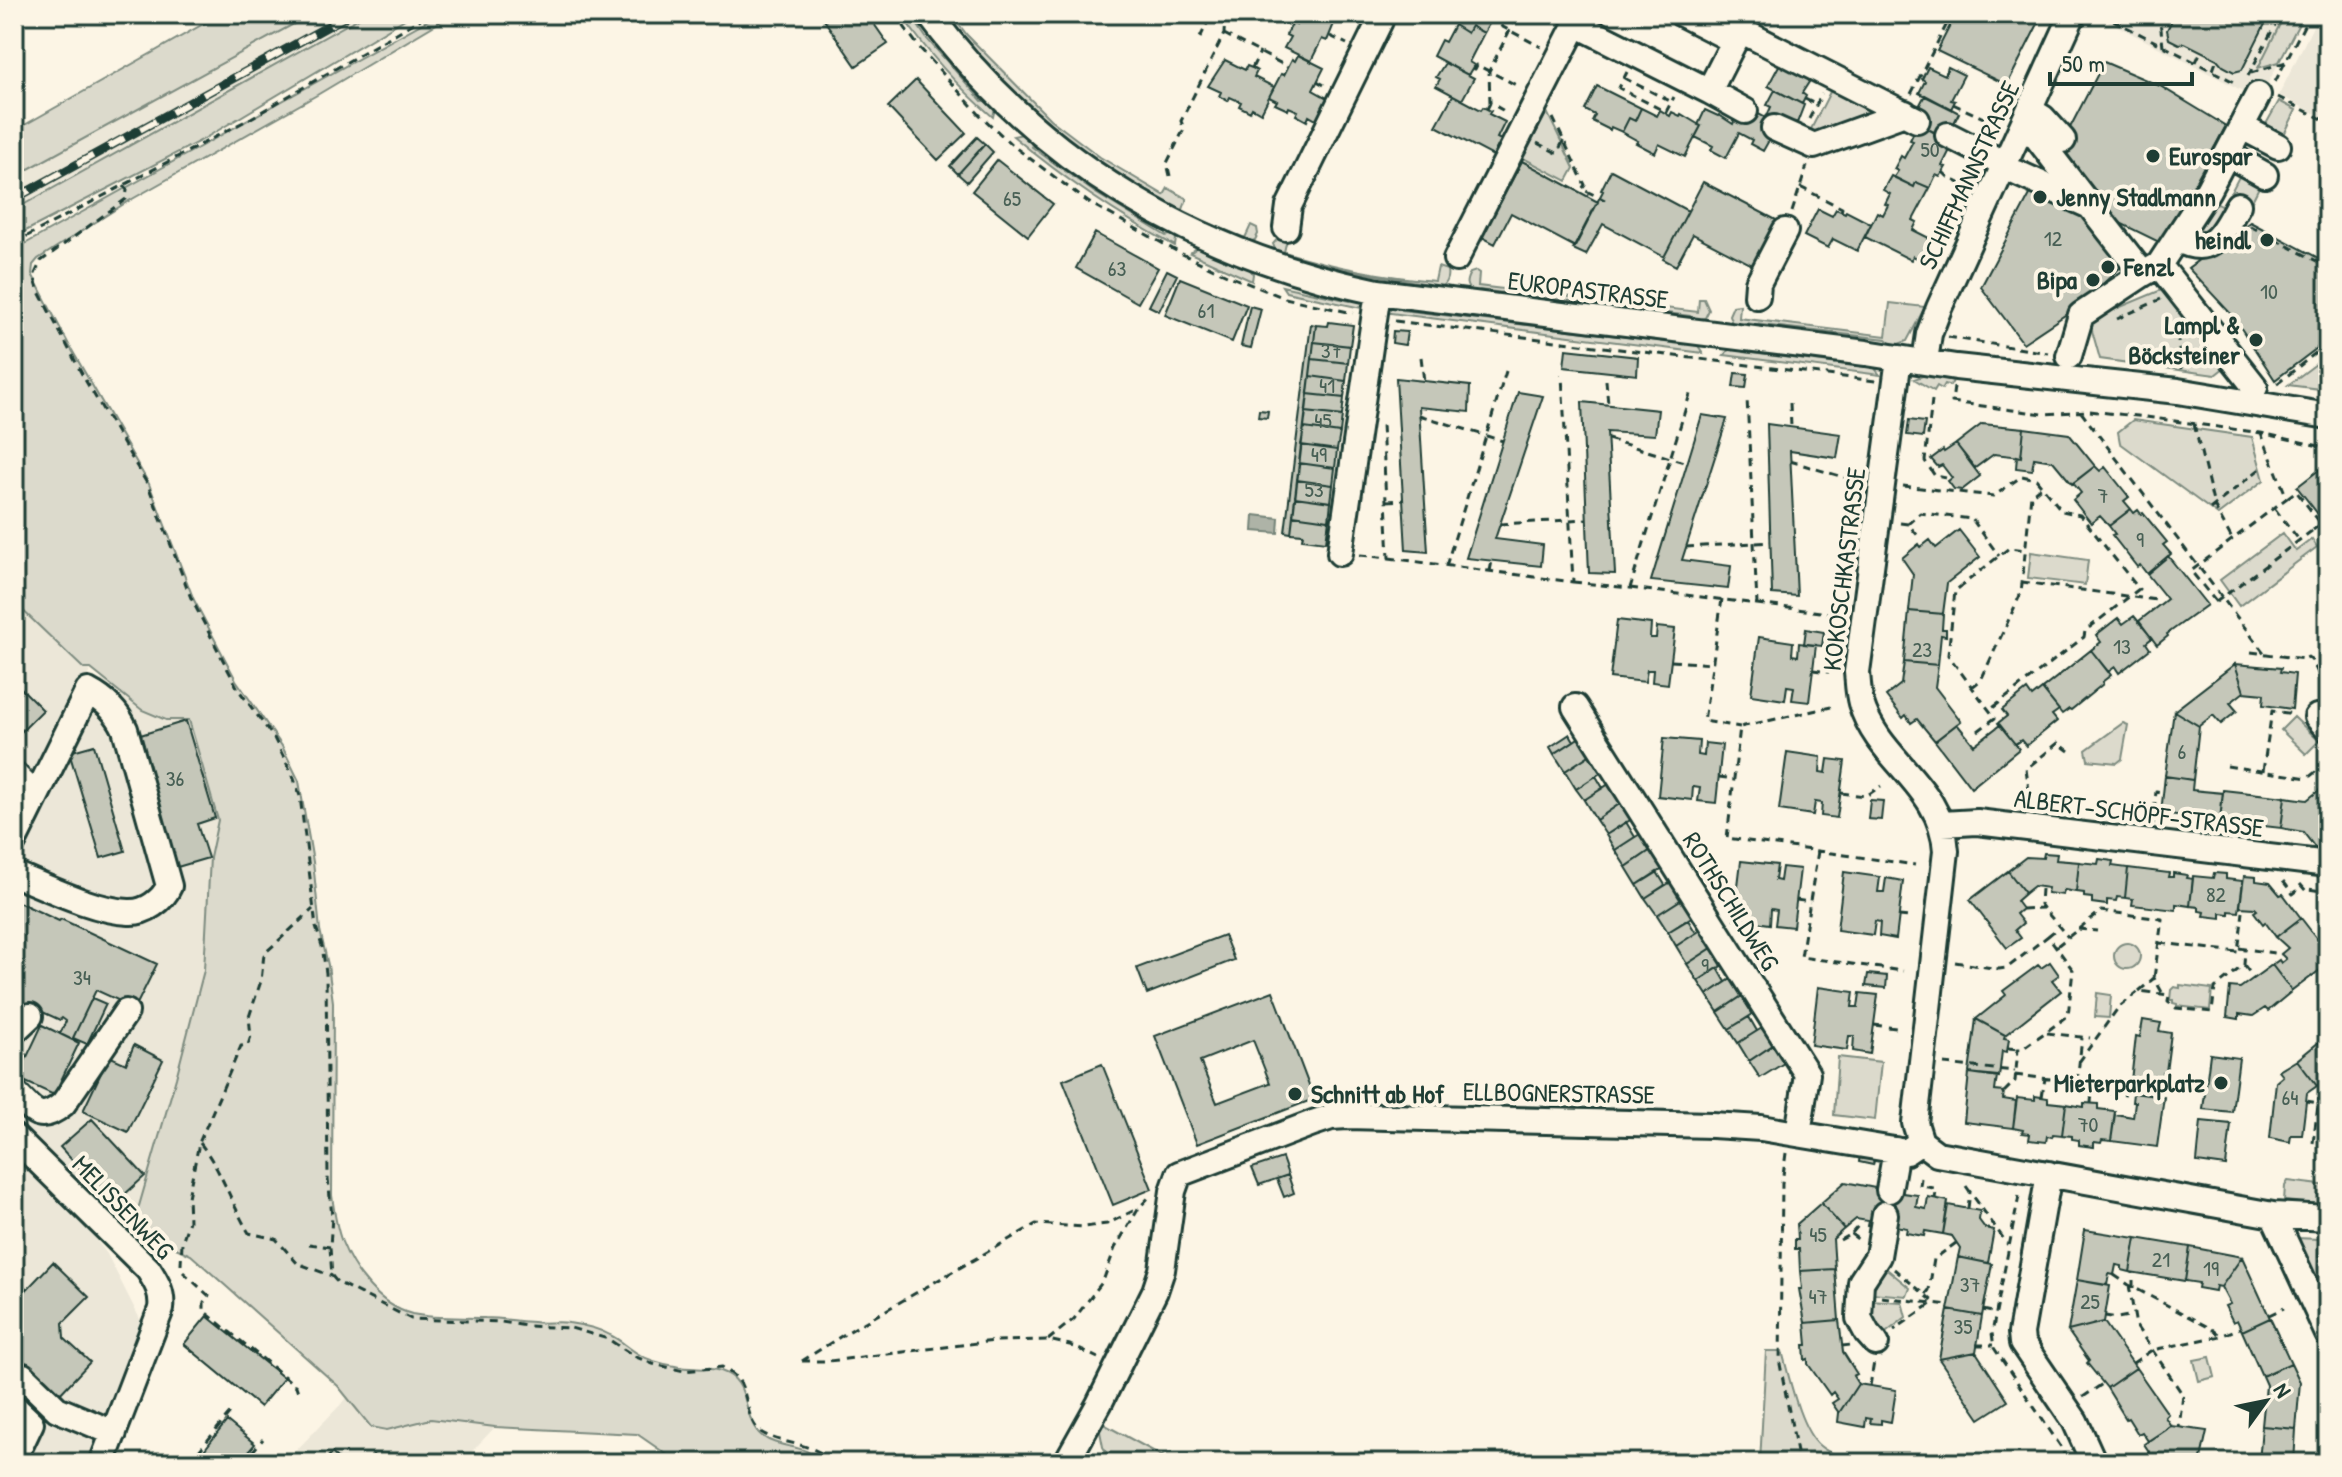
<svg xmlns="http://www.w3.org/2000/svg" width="2342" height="1477" font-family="'Patrick Hand',sans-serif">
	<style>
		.built { fill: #ece7d8 }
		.green { fill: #dcdacc; stroke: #7e8c80; stroke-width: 2 }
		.water { fill: #aeb3a7; stroke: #758479; stroke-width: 2 }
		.building { fill: #c5c7b9; stroke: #1f3d34; stroke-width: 2; fill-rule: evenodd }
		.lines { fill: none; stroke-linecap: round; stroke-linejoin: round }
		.minor-casing { stroke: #1f3d34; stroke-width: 30 }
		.path { stroke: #1f3d34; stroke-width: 3; stroke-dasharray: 8 6; stroke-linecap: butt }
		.minor { stroke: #fcf5e5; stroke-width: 24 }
		.rail-casing { stroke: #1f3d34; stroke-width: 9 }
		.rail { stroke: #fcf5e5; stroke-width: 6; stroke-dasharray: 18; stroke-linecap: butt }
		.path-bridge { stroke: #1f3d34; stroke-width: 3; stroke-dasharray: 8 6; stroke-linecap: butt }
		.poi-dot { fill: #1f3d34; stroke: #fcf5e5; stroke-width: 3 }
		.labels { text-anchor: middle; stroke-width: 8; stroke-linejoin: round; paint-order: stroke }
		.number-label { font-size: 22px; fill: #486055 }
		.poi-label { font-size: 26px; font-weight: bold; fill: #1f3d34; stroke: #fcf5e5; text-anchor: start }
		.street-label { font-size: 26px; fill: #1f3d34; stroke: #fcf5e5 }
	</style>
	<rect width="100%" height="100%" fill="#fcf5e5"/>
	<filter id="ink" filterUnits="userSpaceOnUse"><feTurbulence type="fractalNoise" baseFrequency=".0125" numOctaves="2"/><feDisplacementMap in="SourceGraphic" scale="16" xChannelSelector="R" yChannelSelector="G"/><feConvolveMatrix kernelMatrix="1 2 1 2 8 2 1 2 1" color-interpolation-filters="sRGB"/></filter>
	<g filter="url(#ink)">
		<path class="built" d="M 312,14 L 366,14 L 14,210 L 14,177 Z
			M 2094,14 L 2304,14 L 2265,89 L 2243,91 Z
			M 2319,14 L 2328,14 L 2328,120 L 2279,95 Z
			M 14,602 L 83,669 L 91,669 L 14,828 Z
			M 102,679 L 142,710 L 166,720 L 189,720 L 218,820 L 210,858 L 204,970 L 176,1078 L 137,1213 L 121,1231 L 14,1115 L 14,867 Z
			M 14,1153 L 81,1220 L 107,1254 L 146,1331 L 94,1463 L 14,1463 Z
			M 348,1397 L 372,1427 L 387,1430 L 431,1419 L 495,1427 L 461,1463 L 284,1463 Z"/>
		<path class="green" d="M 221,14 L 312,14 L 14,177 L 14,131 Z
			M 366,14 L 413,14 L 202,140 L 14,237 L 14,210 Z
			M 439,14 L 453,14 L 317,95 L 127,202 L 38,259 L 33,265 L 32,274 L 69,345 L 149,484 L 194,600 L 236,680 L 282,746 L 299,781 L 313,862 L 320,930 L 328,965 L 333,1002 L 332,1195 C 334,1211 336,1227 342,1242 C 354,1272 380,1306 412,1314 C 436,1319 460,1317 485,1318 C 501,1318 517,1321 533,1322 C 545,1324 557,1321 569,1323 C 583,1325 598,1328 610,1335 C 621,1340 629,1349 640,1355 C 650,1361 664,1364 675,1366 C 692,1371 711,1365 728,1374 C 750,1385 743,1421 762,1436 C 780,1450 809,1443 820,1463 L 679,1463 L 637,1434 L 495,1427 L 431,1419 L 387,1430 L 371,1427 L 338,1386 L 191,1255 L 176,1248 L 144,1248 L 132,1242 L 121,1231 L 137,1213 L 176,1078 L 204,970 L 210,858 L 218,820 L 189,720 L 166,720 L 142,710 L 91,669 L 84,669 L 14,602 L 14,250 Z
			M 901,14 L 910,14 L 927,39 L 982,101 L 990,100 L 995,108 L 993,117 C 958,87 927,52 901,14 Z
			M 939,14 L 951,14 L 967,35 L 1050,119 L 1100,157 L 1164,195 L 1168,188 L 1187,199 L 1182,212 L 1245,238 L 1251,225 L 1257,228 L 1258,234 L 1255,240 L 1249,242 L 1210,228 L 1175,211 L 1101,167 L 1020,103 Z
			M 2285,14 L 2304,14 L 2279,62 L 2258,68 Z
			M 1834,84 L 1892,114 L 1814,138 L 1808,135 Z
			M 2279,101 L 2296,110 L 2281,141 L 2262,131 Z
			M 1547,112 L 1574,168 L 1567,181 L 1523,158 Z
			M 1023,134 L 1030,138 L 1032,147 L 1094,192 L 1166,236 L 1174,234 L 1176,239 L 1175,246 C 1117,215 1063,178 1013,136 Z
			M 2243,169 L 2263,179 L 2251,203 L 2231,192 Z
			M 2211,200 L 2229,209 L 2214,238 L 2197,228 Z
			M 1279,237 L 1287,239 L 1284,252 C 1334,267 1383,277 1435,281 L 1438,267 L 1447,270 C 1449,281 1443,288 1432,290 L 1428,284 L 1333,268 L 1277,254 L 1273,244 Z
			M 1198,247 L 1249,268 L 1253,274 L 1252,281 L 1190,253 Z
			M 1476,271 L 1479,273 L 1478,286 L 1698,312 L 1699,299 L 1704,299 L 1709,310 L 1705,318 L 1693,322 L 1690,316 L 1480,290 L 1473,293 C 1465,286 1465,282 1470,273 Z
			M 1282,286 L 1350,301 L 1356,297 L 1364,303 L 1366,309 L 1286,292 Z
			M 2171,286 L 2230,363 L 2215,375 L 2100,359 L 2089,320 Z
			M 1398,302 L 1402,310 L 1676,343 L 1684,339 L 1694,340 L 1703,353 L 1383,312 L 1391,304 Z
			M 1890,303 L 1925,307 L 1907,341 L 1893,346 L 1886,339 L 1745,323 L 1738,328 L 1732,323 L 1729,315 L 1733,306 L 1740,305 L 1739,318 L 1886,336 Z
			M 1739,345 L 1743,352 L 1854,366 L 1863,361 L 1870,362 L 1880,375 L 1724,355 L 1732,346 Z
			M 2328,355 L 2328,390 L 2288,385 Z
			M 1928,374 L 1953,381 L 1950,386 L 1945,384 L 1942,389 L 1937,386 L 1934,391 L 1914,379 Z
			M 2133,420 L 2252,437 L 2264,480 L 2218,515 L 2120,443 L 2118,432 Z
			M 2283,533 L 2296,551 L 2312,539 L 2317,547 L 2239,606 L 2220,580 Z
			M 2031,552 L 2088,560 L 2085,585 L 2028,578 Z
			M 2294,717 L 2319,741 L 2306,754 L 2281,730 Z
			M 2123,723 L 2128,725 L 2122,759 L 2117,763 L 2088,760 L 2086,750 Z
			M2114 956a13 13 0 1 1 26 0a13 13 0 1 1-26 0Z
			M 2180,985 L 2212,989 L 2210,1010 L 2177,1006 L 2177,1004 L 2173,1003 L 2173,1000 L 2170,1000 L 2171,990 L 2174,987 L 2180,988 Z
			M 2097,993 L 2111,995 L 2109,1018 L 2095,1017 Z
			M 1838,1057 L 1881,1062 L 1875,1120 L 1834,1115 Z
			M 2288,1181 L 2328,1186 L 2328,1205 L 2284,1201 L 2285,1186 Z
			M 2296,1238 L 2319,1239 L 2318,1257 L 2328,1277 L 2328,1304 Z
			M 1882,1265 L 1910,1288 L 1907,1296 L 1871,1293 L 1876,1285 L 1870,1282 Z
			M 1868,1300 L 1902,1302 L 1906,1317 L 1883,1335 L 1880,1328 L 1874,1330 L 1865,1302 Z
			M 1766,1351 L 1782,1351 C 1789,1376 1800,1430 1820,1446 C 1833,1457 1853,1459 1869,1463 L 1760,1463 Z
			M 2210,1357 L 2215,1377 L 2199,1381 L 2194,1360 Z
			M 1098,1421 L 1175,1463 L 1112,1463 L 1103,1447 Z"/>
		<path class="water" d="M 1254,515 L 1279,518 L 1278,533 L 1253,531 Z"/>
		<path class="building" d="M 820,14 L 867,14 L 888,44 L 856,66 Z
			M 1297,14 L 1338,14 L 1327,41 L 1322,39 L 1311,61 L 1284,48 L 1290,37 L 1286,35 L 1293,23 L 1296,25 L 1300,16 Z
			M 1460,14 L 1500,14 L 1497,20 L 1493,17 L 1484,33 L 1471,26 L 1467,33 L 1454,25 Z
			M 1956,14 L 2043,14 L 2007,85 L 1937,51 Z
			M 2175,14 L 2265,14 L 2266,22 L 2242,70 L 2234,72 L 2223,66 L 2217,59 L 2185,43 L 2179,44 L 2169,39 L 2167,30 Z
			M 1454,25 L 1467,33 L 1471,26 L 1484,33 L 1469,62 L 1474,65 L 1468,75 L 1433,56 L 1441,40 L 1445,42 Z
			M 1298,55 L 1324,68 L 1313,90 L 1327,98 L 1318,121 L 1309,116 L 1307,121 L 1296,115 L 1298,111 L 1289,107 L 1288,110 L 1275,104 L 1277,101 L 1269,97 L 1281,74 L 1284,75 L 1292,59 L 1295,61 Z
			M 1783,58 L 1811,79 L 1802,93 L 1806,96 L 1802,104 L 1768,86 Z
			M 1225,60 L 1245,70 L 1247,66 L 1252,68 L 1257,71 L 1254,77 L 1274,87 L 1261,113 L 1252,108 L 1250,112 L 1239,106 L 1241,102 L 1230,97 L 1228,101 L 1219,96 L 1221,92 L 1208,86 Z
			M 2104,62 L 2160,86 L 2226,126 L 2163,244 L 2116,221 L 2060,147 Z
			M 1445,63 L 1474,78 L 1462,100 L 1436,86 L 1440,79 L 1436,77 Z
			M 1928,67 L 1945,75 L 1948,67 L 1964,75 L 1951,100 L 1955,101 L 1951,109 L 1919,93 L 1925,81 L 1922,79 Z
			M 916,80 L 966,133 L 938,160 L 888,107 Z
			M 1597,86 L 1641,108 L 1635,121 L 1629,118 L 1622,132 L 1611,127 L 1610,130 L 1592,121 L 1595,115 L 1585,110 Z
			M 1775,90 L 1804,105 L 1797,123 L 1795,122 L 1790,130 L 1766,118 L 1771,107 L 1767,105 Z
			M 1453,95 L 1481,110 L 1483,107 L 1491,111 L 1489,114 L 1505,122 L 1497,138 L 1501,140 L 1493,156 L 1436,126 Z
			M 1925,95 L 1959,113 L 1946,139 L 1915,122 L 1918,108 Z
			M 1641,108 L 1657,116 L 1660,110 L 1670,116 L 1672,112 L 1680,116 L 1681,114 L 1701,126 L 1685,157 L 1659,144 L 1655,153 L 1636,143 L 1638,141 L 1622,132 L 1629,118 L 1635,121 Z
			M 1705,110 L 1718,116 L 1719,115 L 1733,124 L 1735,119 L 1744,123 L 1751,110 L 1772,121 L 1772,135 L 1763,151 L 1750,144 L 1752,140 L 1739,133 L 1726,158 L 1711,150 L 1713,146 L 1695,137 L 1701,126 L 1698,125 Z
			M 1918,124 L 1954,142 L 1942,166 L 1946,167 L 1940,177 L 1936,175 L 1930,188 L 1916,182 L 1914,187 L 1894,177 L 1898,171 L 1894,169 L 1901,156 L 1904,158 L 1913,141 L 1910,140 Z
			M 977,137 L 985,144 L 958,174 L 950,166 Z
			M 985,144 L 993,152 L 967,182 L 958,174 Z
			M 2214,148 L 2222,152 L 2197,199 L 2188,195 Z
			M 997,160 L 1053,204 L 1028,236 L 972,191 Z
			M 1522,161 L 1598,202 L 1575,247 L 1511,213 L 1495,244 L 1482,237 Z
			M 1611,170 L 1688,211 L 1664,257 L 1603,224 L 1586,255 L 1573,249 L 1603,191 L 1601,190 Z
			M 1891,176 L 1914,187 L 1916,182 L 1930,188 L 1913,220 L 1917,222 L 1913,230 L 1929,238 L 1927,243 L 1929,244 L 1921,260 L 1913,256 L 1911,260 L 1865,237 L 1877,212 L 1883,215 L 1888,205 L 1885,204 L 1890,194 L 1883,190 Z
			M 1703,182 L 1780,222 L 1756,267 L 1693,234 L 1676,266 L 1663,259 Z
			M 2034,187 L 2076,209 L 2121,267 L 2080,305 L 2023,343 L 1981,287 Z
			M 1818,209 L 1832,216 L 1836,209 L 1845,213 L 1846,211 L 1871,224 L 1857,251 L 1833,239 L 1828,248 L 1804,236 Z
			M 2250,222 L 2328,263 L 2328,329 L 2323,339 L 2325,342 L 2275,380 L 2233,316 L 2188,268 Z
			M 1095,233 L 1158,268 L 1138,303 L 1076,268 Z
			M 1167,270 L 1177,275 L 1159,311 L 1149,306 Z
			M 1180,278 L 1247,305 L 1232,342 L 1165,315 Z
			M 1250,306 L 1261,309 L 1251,348 L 1241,346 Z
			M 1329,322 L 1353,325 L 1350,346 L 1314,342 L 1316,325 L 1328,326 Z
			M 1311,324 L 1316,325 L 1291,533 L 1285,532 Z
			M 1393,331 L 1407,332 L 1405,345 L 1392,343 Z
			M 1314,342 L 1350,346 L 1348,363 L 1312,359 Z
			M 1566,349 L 1638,357 L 1637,375 L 1564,367 Z
			M 1312,359 L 1348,363 L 1346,381 L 1310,376 Z
			M 1735,373 L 1748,374 L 1746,388 L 1733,387 Z
			M 1310,376 L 1346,381 L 1344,398 L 1308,394 Z
			M 1396,378 L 1470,386 L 1469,412 L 1419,407 L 1428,552 L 1406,550 Z
			M 1518,392 L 1543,396 L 1495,539 L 1543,545 L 1541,566 L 1466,558 Z
			M 1308,394 L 1344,398 L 1342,416 L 1306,412 Z
			M 1582,402 L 1658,410 L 1655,435 L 1607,432 L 1615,574 L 1589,573 Z
			M 1259,410 L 1268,411 L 1267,418 L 1258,417 Z
			M 1306,412 L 1342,416 L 1340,433 L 1304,428 Z
			M 1702,415 L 1727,419 L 1682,560 L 1731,566 L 1728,589 L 1651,581 Z
			M 1909,420 L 1925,422 L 1923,437 L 1907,435 Z
			M 1767,424 L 1841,434 L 1837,458 L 1790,451 L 1797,596 L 1772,594 Z
			M 1982,424 L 2024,428 L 2021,457 L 1994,454 L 1975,468 L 1956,444 Z
			M 1304,428 L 1340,433 L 1337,450 L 1301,445 Z
			M 2024,428 L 2069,434 L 2095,466 L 2072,484 L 2053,461 L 2034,458 L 2032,470 L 2016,468 L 2017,456 L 2021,457 Z
			M 1956,444 L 1980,476 L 1962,490 L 1954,489 L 1948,481 L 1952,478 L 1942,465 L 1938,467 L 1931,459 L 1943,450 L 1944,452 Z
			M 1301,445 L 1337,450 L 1335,468 L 1299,463 Z
			M 1299,463 L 1335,468 L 1333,485 L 1297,480 Z
			M 2328,463 L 2328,527 L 2297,487 Z
			M 2095,466 L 2100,471 L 2105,467 L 2129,497 L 2124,501 L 2131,509 L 2109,526 L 2100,516 L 2091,523 L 2073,500 L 2081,493 L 2073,483 Z
			M 1297,480 L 1333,485 L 1331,502 L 1295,497 Z
			M 1295,497 L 1331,502 L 1329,520 L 1293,515 Z
			M 2131,509 L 2134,513 L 2138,510 L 2141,514 L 2143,513 L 2167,542 L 2163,545 L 2171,554 L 2147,574 L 2140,565 L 2137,567 L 2112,535 L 2115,534 L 2109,526 Z
			M 1293,515 L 1329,520 L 1326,542 L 1302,539 L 1303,534 L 1291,533 Z
			M 1959,530 L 1980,557 L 1947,583 L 1943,614 L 1909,611 L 1913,574 L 1902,558 L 1919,544 L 1921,547 L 1930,540 L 1936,548 Z
			M 2168,556 L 2207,605 L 2167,634 L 2168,636 L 2157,645 L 2139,621 L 2167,599 L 2147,574 Z
			M 1909,611 L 1943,614 L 1942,629 L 1946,629 L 1946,636 L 1941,635 L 1938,665 L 1904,662 Z
			M 2134,616 L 2152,638 L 2146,643 L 2150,649 L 2119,673 L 2115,667 L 2108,672 L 2091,650 L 2101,642 L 2096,635 L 2118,618 L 2123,624 Z
			M 1617,620 L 1651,624 L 1650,638 L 1656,638 L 1657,627 L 1675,629 L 1668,684 L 1652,682 L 1653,670 L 1647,670 L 1645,682 L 1610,678 Z
			M 1806,629 L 1824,632 L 1822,646 L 1804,644 Z
			M 1759,637 L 1793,642 L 1792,655 L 1798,656 L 1799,643 L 1816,645 L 1809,702 L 1792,700 L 1794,687 L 1787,686 L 1785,700 L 1751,695 Z
			M 2091,650 L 2111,675 L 2102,682 L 2103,684 L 2071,710 L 2069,709 L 2062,714 L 2042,689 Z
			M 1904,662 L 1938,665 L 1935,687 L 1961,721 L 1935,741 L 1917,719 L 1911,723 L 1906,715 L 1903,718 L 1886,696 L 1901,684 Z
			M 2235,664 L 2281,668 L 2280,672 L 2295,674 L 2292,709 L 2263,705 L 2264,694 L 2244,692 Z
			M 2235,664 L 2244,692 L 2230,703 L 2237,711 L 2221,724 L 2213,715 L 2199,726 L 2174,711 Z
			M 14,681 L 43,710 L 14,739 Z
			M 2042,689 L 2059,710 L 2052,715 L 2057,721 L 2026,746 L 2021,740 L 2015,744 L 1998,723 L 2007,716 L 2002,710 L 2027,690 L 2032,697 Z
			M 2174,711 L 2199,726 L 2193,780 L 2165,776 Z
			M 186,721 L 215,818 L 197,824 L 208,858 L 174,868 L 134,737 Z
			M 1957,724 L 1974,745 L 2000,725 L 2019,749 L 1971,788 L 1935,741 Z
			M 1570,734 L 1574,741 L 1554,754 L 1550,747 Z
			M 1580,737 L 1591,754 L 1565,771 L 1554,754 Z
			M 1664,738 L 1699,741 L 1698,755 L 1704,756 L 1705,743 L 1722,745 L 1716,803 L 1698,801 L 1700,788 L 1693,787 L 1692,800 L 1658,796 Z
			M 94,745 L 125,851 L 101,858 L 69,752 Z
			M 1787,752 L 1821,757 L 1820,772 L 1826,773 L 1828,759 L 1845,761 L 1837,818 L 1821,816 L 1822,803 L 1815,802 L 1813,815 L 1779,810 Z
			M 1591,754 L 1602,772 L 1576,789 L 1565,771 Z
			M 1596,776 L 1603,788 L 1584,800 L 1576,789 Z
			M 2165,776 L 2193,780 L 2192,790 L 2223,793 L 2220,821 L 2161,813 Z
			M 2328,783 L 2328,842 L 2317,850 L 2303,832 L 2281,828 L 2285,797 L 2307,800 Z
			M 1609,784 L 1621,803 L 1596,820 L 1584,800 Z
			M 2223,790 L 2285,797 L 2281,828 L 2220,821 Z
			M 1870,800 L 1883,801 L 1881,820 L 1868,819 Z
			M 1621,803 L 1632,819 L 1606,835 L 1596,820 Z
			M 1626,822 L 1635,837 L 1615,850 L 1606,835 Z
			M 1640,834 L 1651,850 L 1626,867 L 1615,850 Z
			M 1651,850 L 1663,869 L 1637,885 L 1626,867 Z
			M 2044,853 L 2057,854 L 2056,860 L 2079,862 L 2076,892 L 2064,890 L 2063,895 L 2047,893 L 2048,888 L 2034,886 L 2025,893 L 2008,871 L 2026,857 L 2043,858 Z
			M 2099,859 L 2113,861 L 2112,866 L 2128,868 L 2125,898 L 2117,897 L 2116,901 L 2107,900 L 2107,905 L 2092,903 L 2092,898 L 2084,897 L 2084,893 L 2076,892 L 2079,862 L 2098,864 Z
			M 1741,861 L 1777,865 L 1775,880 L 1780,881 L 1782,867 L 1800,869 L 1793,927 L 1775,925 L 1777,910 L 1771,909 L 1770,924 L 1734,919 Z
			M 2128,868 L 2169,873 L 2168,877 L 2173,877 L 2173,873 L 2187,875 L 2186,878 L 2193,879 L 2190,906 L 2176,904 L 2176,910 L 2132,905 L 2133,899 L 2125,898 Z
			M 2008,871 L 2025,893 L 2016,901 L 2022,909 L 2016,914 L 2023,923 L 2015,930 L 2021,938 L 2007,948 L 1970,900 Z
			M 1657,872 L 1665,885 L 1645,898 L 1637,885 Z
			M 1844,872 L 1880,877 L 1878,892 L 1884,892 L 1886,878 L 1903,881 L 1896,939 L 1879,936 L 1880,922 L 1875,921 L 1873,935 L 1837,930 Z
			M 2214,873 L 2226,874 L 2226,879 L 2243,881 L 2239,912 L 2229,911 L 2229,914 L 2221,913 L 2221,918 L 2204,916 L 2205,912 L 2199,911 L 2199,907 L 2190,906 L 2193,876 L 2213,878 Z
			M 2244,876 L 2256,877 L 2256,881 L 2270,883 L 2280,895 L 2283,894 L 2301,918 L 2276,937 L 2265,922 L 2263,924 L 2254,912 L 2257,910 L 2255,908 L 2240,907 Z
			M 1671,882 L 1682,899 L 1657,915 L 1645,898 Z
			M 1682,899 L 1693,916 L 1668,932 L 1657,915 Z
			M 14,900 L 59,921 L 61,919 L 157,964 L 135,1008 L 96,990 L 72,1040 L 60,1034 L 66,1021 L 62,1018 L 60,1020 L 21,1002 L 16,1014 L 14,1013 Z
			M 2301,918 L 2328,953 L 2328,964 L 2292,991 L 2272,965 L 2279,960 L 2281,963 L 2286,959 L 2281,954 L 2288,948 L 2276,937 Z
			M 1688,920 L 1696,933 L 1676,946 L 1668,932 Z
			M 1701,930 L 1712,948 L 1687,964 L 1676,946 Z
			M 1224,935 L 1234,960 L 1147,994 L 1137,968 Z
			M 1712,948 L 1723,965 L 1698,981 L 1687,964 Z
			M 2050,962 L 2059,975 L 2052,980 L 2061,991 L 2005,1035 L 1976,1019 L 2006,995 L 2003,991 L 2038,965 L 2041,968 Z
			M 2272,965 L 2292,991 L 2268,1011 L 2265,1008 L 2253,1016 L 2239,1014 L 2239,1019 L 2227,1017 L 2230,987 L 2240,988 Z
			M 1718,968 L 1726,982 L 1707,995 L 1698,981 Z
			M 1868,974 L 1887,976 L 1886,988 L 1866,986 Z
			M 1731,979 L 1742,996 L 1718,1012 L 1707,995 Z
			M 1818,987 L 1854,992 L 1852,1007 L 1858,1007 L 1860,993 L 1878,995 L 1870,1054 L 1853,1051 L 1854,1036 L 1849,1036 L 1847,1050 L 1811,1045 Z
			M 1273,991 L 1314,1099 L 1197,1144 L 1155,1036 ZM 1253,1040 L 1270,1083 L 1217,1103 L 1200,1061 Z
			M 1742,996 L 1753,1014 L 1729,1029 L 1718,1012 Z
			M 92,998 L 106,1004 L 87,1044 L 73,1038 Z
			M 1749,1017 L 1757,1031 L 1738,1043 L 1729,1029 Z
			M 1976,1019 L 2005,1035 L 2004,1038 L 2009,1039 L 2007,1052 L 2002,1051 L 1999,1077 L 1969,1073 Z
			M 2143,1020 L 2161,1023 L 2159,1031 L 2171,1033 L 2166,1072 L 2163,1072 L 2162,1076 L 2166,1076 L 2164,1089 L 2161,1089 L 2160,1096 L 2133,1093 L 2135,1082 L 2131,1081 L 2136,1036 L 2140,1037 Z
			M 42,1025 L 79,1043 L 54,1095 L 17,1078 Z
			M 1762,1028 L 1773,1045 L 1749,1061 L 1738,1043 Z
			M 2319,1042 L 2325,1051 L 2328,1049 L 2328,1078 L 2317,1086 L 2297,1060 Z
			M 134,1045 L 163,1060 L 128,1132 L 83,1111 L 109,1056 L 126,1064 Z
			M 1773,1045 L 1784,1063 L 1760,1078 L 1749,1061 Z
			M 2210,1054 L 2239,1058 L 2232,1112 L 2203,1109 Z
			M 2297,1060 L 2317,1086 L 2307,1093 L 2302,1135 L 2291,1135 L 2290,1142 L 2270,1138 L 2276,1082 L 2283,1076 L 2279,1071 Z
			M 1102,1064 L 1152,1189 L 1113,1205 L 1063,1080 Z
			M 1969,1073 L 1997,1076 L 1995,1091 L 2004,1092 L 2003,1099 L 2016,1101 L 2013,1128 L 1964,1122 Z
			M 2133,1093 L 2164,1097 L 2157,1147 L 2111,1141 L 2115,1114 L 2133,1117 L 2135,1102 L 2132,1102 Z
			M 2035,1096 L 2048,1098 L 2048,1102 L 2066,1104 L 2062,1135 L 2053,1134 L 2052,1137 L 2047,1136 L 2046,1142 L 2029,1140 L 2030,1134 L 2022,1133 L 2023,1130 L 2013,1128 L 2017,1098 L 2035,1100 Z
			M 2084,1103 L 2098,1104 L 2098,1109 L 2115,1111 L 2111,1141 L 2102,1140 L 2101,1143 L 2094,1142 L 2094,1147 L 2079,1145 L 2079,1140 L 2072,1139 L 2072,1136 L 2062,1135 L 2066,1104 L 2084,1107 Z
			M 92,1119 L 145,1176 L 113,1205 L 60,1147 Z
			M 2201,1121 L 2231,1124 L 2226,1166 L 2197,1162 Z
			M 1860,1154 L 1875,1157 L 1873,1165 L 1859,1162 Z
			M 1282,1158 L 1288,1175 L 1259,1185 L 1252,1168 Z
			M 1288,1175 L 1294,1193 L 1284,1197 L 1277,1179 Z
			M 1845,1182 L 1895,1192 L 1891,1215 L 1876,1228 L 1867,1226 L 1868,1221 L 1856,1219 L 1844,1229 L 1821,1203 Z
			M 1895,1192 L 1918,1195 L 1916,1207 L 1926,1209 L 1928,1197 L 1948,1201 L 1943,1234 L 1925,1231 L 1924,1236 L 1906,1233 L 1907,1228 L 1889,1225 Z
			M 1821,1203 L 1844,1229 L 1833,1239 L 1835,1269 L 1800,1271 L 1799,1249 L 1795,1249 L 1795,1239 L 1798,1239 L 1797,1224 Z
			M 1948,1205 L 1980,1211 L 1979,1220 L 1985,1228 L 1994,1230 L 1988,1263 L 1958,1257 L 1960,1248 L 1952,1236 L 1943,1234 Z
			M 2085,1230 L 2136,1238 L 2130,1272 L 2122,1270 L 2122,1266 L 2116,1265 L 2114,1275 L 2109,1274 L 2107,1285 L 2077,1280 Z
			M 2136,1238 L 2190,1247 L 2185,1281 L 2130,1272 Z
			M 2190,1247 L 2242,1257 L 2221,1287 L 2216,1286 L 2215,1291 L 2198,1288 L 2199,1283 L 2185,1281 Z
			M 1958,1257 L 1992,1264 L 1982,1316 L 1948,1310 Z
			M 2242,1257 L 2270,1318 L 2242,1331 L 2237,1320 L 2233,1322 L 2225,1306 L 2230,1304 L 2221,1287 Z
			M 53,1262 L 89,1297 L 63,1323 L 64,1338 L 90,1362 L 58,1396 L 14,1352 L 14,1303 Z
			M 1835,1269 L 1839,1320 L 1805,1323 L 1799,1289 L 1802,1289 L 1800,1271 Z
			M 14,1276 L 27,1289 L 14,1303 Z
			M 2077,1280 L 2110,1286 L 2104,1322 L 2068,1331 Z
			M 1948,1310 L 1982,1316 L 1976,1352 L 1939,1359 Z
			M 207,1316 L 284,1378 L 260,1407 L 184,1344 Z
			M 2270,1318 L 2291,1363 L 2262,1376 L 2242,1331 Z
			M 1839,1320 L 1843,1352 L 1857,1374 L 1853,1376 L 1858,1384 L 1839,1413 L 1832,1403 L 1838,1399 L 1833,1392 L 1830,1395 L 1808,1364 L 1808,1359 L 1805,1360 L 1804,1345 L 1807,1345 L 1805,1323 Z
			M 2104,1322 L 2136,1368 L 2107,1388 L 2087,1363 L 2089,1361 L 2068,1331 Z
			M 14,1352 L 24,1362 L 14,1372 Z
			M 1976,1352 L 2008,1401 L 1980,1419 L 1939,1359 Z
			M 2291,1363 L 2300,1382 L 2296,1429 L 2262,1426 L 2266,1385 L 2262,1376 Z
			M 2136,1368 L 2168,1414 L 2165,1417 L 2171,1426 L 2148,1441 L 2142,1432 L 2138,1434 L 2128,1418 L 2126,1419 L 2107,1388 Z
			M 1858,1384 L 1896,1390 L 1891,1422 L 1881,1420 L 1881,1424 L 1870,1423 L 1871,1419 L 1866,1418 L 1865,1427 L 1838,1422 L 1839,1413 Z
			M 227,1421 L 255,1444 L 239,1463 L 194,1463 Z
			M 2171,1426 L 2207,1431 L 2200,1463 L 2192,1461 L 2191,1463 L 2181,1463 L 2182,1460 L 2177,1459 L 2176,1463 L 2148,1462 L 2150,1453 L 2144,1444 Z
			M 2262,1426 L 2296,1429 L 2294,1463 L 2259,1463 Z
			M 332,1453 L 342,1463 L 322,1463 Z
			M 410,1453 L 419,1461 L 417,1463 L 409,1463 L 404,1458 Z
			M 373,1455 L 381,1463 L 365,1463 Z"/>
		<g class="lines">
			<defs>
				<path id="minor" d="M 929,14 C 1039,163 1197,255 1378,292 L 1866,353 L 1956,367 L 2178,391 L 2328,416
					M 1581,14 L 1576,24 L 1709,91 L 1740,30 L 1917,120
					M 1682,14 L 1735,41
					M 1709,91 L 1745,111
					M 2030,110 L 2043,118 L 2063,140
					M 2242,127 L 2278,146
					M 1774,128 L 1814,146 L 1905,113
					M 1948,135 L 2005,164
					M 2035,135 L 2088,204
					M 2227,154 L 2265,175
					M 2017,173 L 2090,206 L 2143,274 L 2081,315 L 2069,356
					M 1286,228 L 1289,206 L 1380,21 L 1380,14
					M 2176,239 C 2213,259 2222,233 2238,205
					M 1456,259 L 1576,24
					M 2159,265 L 2255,387
					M 2143,274 L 2159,265 L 2208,190 L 2258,95
					M 1757,296 L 1758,283 L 1785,231
					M 1899,358 L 1857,672 C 1858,682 1858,692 1861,703 C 1878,761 1942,785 1946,851 L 1915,1123 L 1921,1142 L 1937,1154 L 2273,1215 L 2328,1218
					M 1925,361 L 1929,334 L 1939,308 L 2073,14
					M 1340,553 L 1378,292
					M 1575,707 L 1807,1074 L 1798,1134
					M 2317,717 L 2328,729
					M 14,774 L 36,796
					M 1942,824 L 1977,822 L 2328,864
					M 14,841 L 88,691 C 105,700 117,711 125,729 L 169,886 C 163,900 146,913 129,912 C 95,911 46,887 14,874
					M 14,1031 L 30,1016
					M 14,1092 C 33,1111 39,1124 63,1104 L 126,1012
					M 14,1137 L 148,1269 C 157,1283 163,1293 161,1309 L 102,1463
					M 2049,1174 L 2021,1333 L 2022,1343 L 2075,1421 L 2094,1463
					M 1889,1190 L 1896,1150
					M 2273,1215 L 2328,1334
					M 1876,1343 L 1867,1333 L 1859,1318 L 1861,1282 L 1878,1256 L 1885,1214
					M 23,1376 L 57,1409 L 114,1433
					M 14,1407 L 31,1423 L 14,1459
					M 1066,1463 L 1099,1404 L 1155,1291 L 1162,1270 L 1173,1191 L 1179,1174 L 1313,1123 L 1331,1117 L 1348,1116 L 1712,1125 L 1761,1128 L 1906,1152 L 1921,1142"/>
			</defs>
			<use href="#minor" class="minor-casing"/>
			<path class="path" d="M 895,14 L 919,47 L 979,114 L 1012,145 L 1088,202 L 1180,253 L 1229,276 L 1285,298 L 1353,313
				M 2101,14 L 2238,84
				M 2154,14 L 2160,21 L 2163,46
				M 1499,16 L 1503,18 L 1499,25 L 1541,47
				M 1224,34 L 1288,67
				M 1330,36 L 1347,44
				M 1200,38 L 1210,17 L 1225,24
				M 2196,62 L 2201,51
				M 1252,68 L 1260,52
				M 1472,68 L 1475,69 L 1477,65 L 1520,87
				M 2213,70 L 2217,59
				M 1627,72 L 1619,88 L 1666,112 L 1674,97
				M 2251,73 L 2286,62
				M 2248,76 L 2281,14
				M 1624,78 L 1670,101
				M 1317,81 L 1326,86
				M 2275,82 L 2310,14
				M 1911,94 L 1952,14
				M 2278,97 L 2328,122
				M 1805,99 L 1817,105
				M 1490,103 L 1489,71 L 1518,14
				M 1953,104 L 2001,126
				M 1487,109 L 1490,103 L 1506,112
				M 1553,118 L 1585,185 L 1582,189 L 1605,200
				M 1809,119 L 1822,94
				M 1537,143 L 1557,153 L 1564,140
				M 1943,172 L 1948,177 L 1969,188
				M 1170,176 L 1167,163 L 1184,129 L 1181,121 L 1224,34 L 1225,14
				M 124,186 L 127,190 L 126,199 L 41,261 L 34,276 L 39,292 L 84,378 L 148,485 L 191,598 L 238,689 L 274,738 L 293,776 L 300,796 L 316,927 L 322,946 L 326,973 L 328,1179 L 332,1216 L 330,1247 L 332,1276 L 337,1282 L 411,1319 L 501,1322 L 527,1326 L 571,1328 L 608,1339 L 634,1356 L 653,1364 L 684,1371 L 722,1367 C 726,1370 733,1374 737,1378 C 750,1393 744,1423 764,1434 C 784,1445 818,1443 832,1463
				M 1800,187 L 1842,208 L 1841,212
				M 1792,212 L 1807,166
				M 2250,226 L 2328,267
				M 14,243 L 251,118 L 429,14
				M 2117,319 L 2161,299
				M 1395,321 L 1876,381
				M 2176,321 L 2181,369
				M 1948,337 L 2048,353
				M 1421,357 L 1424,381
				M 1606,380 L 1608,405
				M 2277,384 L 2328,343
				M 1954,387 L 1952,402 L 2043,414 L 2089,411 L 2146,417 L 2261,433 L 2328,448
				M 1932,400 L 1925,461 L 1935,476 L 1946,478
				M 1790,403 L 1791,427
				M 2081,412 L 2265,654
				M 1419,415 L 1503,441
				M 2194,424 L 2214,506 L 2232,539
				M 1608,439 L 1687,463
				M 1790,461 L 1853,480
				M 1903,486 L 1994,496 L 2022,476 L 2036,479 L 2062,511 L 2080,515 L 2139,589 L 2085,631 L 2084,637 L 1990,710
				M 2287,498 L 2296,491 L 2328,533
				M 1387,501 L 1403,500
				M 2210,509 L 2261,468
				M 2275,509 L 2300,541
				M 1900,523 L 1908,524 L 1919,537
				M 1500,524 L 1587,519
				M 1908,524 L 1920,513 L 1972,519 L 1999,556
				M 1686,547 L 1771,542
				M 1360,555 L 1389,558 L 1382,424
				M 1389,558 L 1573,582 L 1562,375
				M 1446,566 L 1507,368
				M 1490,571 L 1492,561
				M 1573,582 L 1630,588 L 1691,391
				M 2022,582 L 2156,600
				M 1630,588 L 1757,604 L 1747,398
				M 2227,594 L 2313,530
				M 1722,599 L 1704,721 L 1740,727
				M 2216,602 L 2191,571 L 2287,498 L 2261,433
				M 1757,604 L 1845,615
				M 2251,652 L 2304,659 L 2308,657 L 2312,661 L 2328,693
				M 1671,661 L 1712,664
				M 1813,670 L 1829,672
				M 1972,687 L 1981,680 L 2021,593 L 2031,495 L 2042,486
				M 1831,707 L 1740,727 L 1727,838 L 1915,865
				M 1978,731 L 1995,718 L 1948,655 L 1955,591 L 2009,548 L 2026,550
				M 2227,766 L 2308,778 L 2328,762
				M 2263,771 L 2272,711 L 2295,714
				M 1719,777 L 1734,779
				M 1841,793 L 1866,796 L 1881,786
				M 2031,805 L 2026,769 L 2058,743 L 2069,751
				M 2153,824 L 2156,791 L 2163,792
				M 1818,851 L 1801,957 L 1903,971
				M 2283,881 L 2293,894 L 2302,887
				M 2300,884 L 2306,891 L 2308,889 L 2328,892
				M 2041,889 L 2040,904 L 2043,908
				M 1796,900 L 1810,902
				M 2022,909 L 2043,908 L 2068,937
				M 1899,916 L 1909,917
				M 2078,929 L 2097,931
				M 2160,943 L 2238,952 L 2243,912
				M 2057,946 L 2101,911 L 2162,919 L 2154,978
				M 2239,948 L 2281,954
				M 1955,962 L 1999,969 L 2007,968 L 2048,936
				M 2244,965 L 2250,973
				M 2139,991 L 2154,978 L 2163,994
				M 1874,1025 L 1896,1028
				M 2047,1033 L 2090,1038
				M 2008,1048 L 2018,1049
				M 2079,1062 L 2118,1008 L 2139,991 L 2169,995 L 2168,1002 L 2176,1008 L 2212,1012 L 2215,988 L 2244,965 L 2245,949
				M 1944,1064 L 2015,1071
				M 2015,1075 L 2077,1082 L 2085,1090 L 2126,1095
				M 2077,1082 L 2082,1038
				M 2004,1092 L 2015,1081 L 2018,1049 L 2022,1049 L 2068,1016 L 2073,970 L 2048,936 L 2059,927
				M 2042,1097 L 2045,1078
				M 2306,1101 L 2318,1103
				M 2091,1103 L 2092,1091
				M 200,1143 C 222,1171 231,1203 249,1233 L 276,1239 L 297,1263 L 332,1276
				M 2313,1143 L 2319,1099 L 2328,1092
				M 1786,1153 L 1782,1183 L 1780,1364 L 1799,1463
				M 1921,1178 L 1920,1186 L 1934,1188 L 1936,1192 L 1935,1198
				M 1966,1186 L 2008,1245
				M 2019,1196 L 1992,1333 L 1994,1348 L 2061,1447 L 2067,1463
				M 1968,1208 L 1970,1192
				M 1851,1234 L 1860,1241
				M 2322,1239 L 2321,1260 L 2328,1260
				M 1840,1240 L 1851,1234 L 1858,1226
				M 309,1244 L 330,1247
				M 181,1265 L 182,1242 L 189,1221 L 188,1197 L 199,1143 L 241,1046 L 248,1045 L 251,1036 L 249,1017 L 261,981 L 264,954 L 313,909
				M 1894,1269 L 1934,1302 L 1894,1330
				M 183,1272 L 209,1296 L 204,1302 L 204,1311 L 296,1386 L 299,1395
				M 2114,1275 L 2129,1285 L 2212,1329 L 2221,1336
				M 2129,1285 L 2136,1326 L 2183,1395 L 2179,1427
				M 2133,1288 L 2133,1272
				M 1926,1294 L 1929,1290 L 1934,1259 L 1956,1243
				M 1881,1297 L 1949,1305
				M 1983,1310 L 1996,1313
				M 2269,1315 L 2284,1308
				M 2105,1316 L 2117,1318 L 2134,1315
				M 1048,1340 L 1074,1319 L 1103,1281 L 1115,1248 L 1139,1208 L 1151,1195
				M 1976,1345 L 1993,1345
				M 1842,1346 L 1851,1345
				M 802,1361 L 846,1333 L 1036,1224 L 1084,1227 L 1107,1224 L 1139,1208
				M 802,1361 L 829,1361 L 994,1341 L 1048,1340 L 1070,1345 L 1098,1358
				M 2133,1363 L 2152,1350 L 2221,1336 L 2240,1328
				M 1870,1386 L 1874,1362
				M 2083,1397 L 2104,1383
				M 2294,1458 L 2327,1463
				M 189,1463 L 231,1412
				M 243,1463 L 263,1439"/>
			<use href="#minor" class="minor"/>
			<defs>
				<path id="rail" d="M 14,199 L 350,14"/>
			</defs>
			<use href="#rail" class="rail-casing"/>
			<use href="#rail" class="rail"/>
			<path class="path-bridge" d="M 2313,530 L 2324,522
				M 2216,602 L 2227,594"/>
		</g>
	</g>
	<g class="poi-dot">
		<circle cx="2153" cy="156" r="8"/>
		<circle cx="2040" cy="197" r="8"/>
		<circle cx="2267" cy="240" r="8"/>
		<circle cx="2108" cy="267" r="8"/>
		<circle cx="2093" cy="280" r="8"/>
		<circle cx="2256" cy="340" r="8"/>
		<circle cx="2221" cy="1083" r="8"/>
		<circle cx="1295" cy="1094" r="8"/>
	</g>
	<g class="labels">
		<g class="number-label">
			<text x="1930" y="157">50</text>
			<text x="1012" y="206">65</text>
			<text x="2053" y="246">12</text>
			<text x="1117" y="276">63</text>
			<text x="2269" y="299">10</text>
			<text x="1206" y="318">61</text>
			<text x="1331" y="358">37</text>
			<text x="1327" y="393">41</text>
			<text x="1323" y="428">45</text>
			<text x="1319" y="462">49</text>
			<text x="1314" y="497">53</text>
			<text x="2103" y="503">7</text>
			<text x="2140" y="547">9</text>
			<text x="2122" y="654">13</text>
			<text x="1922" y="657">23</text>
			<text x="2182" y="759">6</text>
			<text x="175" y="786">36</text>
			<text x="2216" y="902">82</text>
			<text x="1705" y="973">9</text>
			<text x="82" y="985">34</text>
			<text x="2290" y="1105">64</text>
			<text x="2088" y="1132">70</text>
			<text x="1818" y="1242">45</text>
			<text x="2161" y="1267">21</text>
			<text x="2211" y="1276">19</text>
			<text x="1970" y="1292">37</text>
			<text x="1818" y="1304">47</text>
			<text x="2090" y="1309">25</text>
			<text x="1963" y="1334">35</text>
		</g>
		<g class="poi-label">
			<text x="2169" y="165">Eurospar</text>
			<text x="2056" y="206">Jenny Stadlmann</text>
			<text x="2251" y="249" text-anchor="end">heindl</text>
			<text x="2124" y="276">Fenzl</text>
			<text x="2077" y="289" text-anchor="end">Bipa</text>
			<text x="2240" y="334" text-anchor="end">Lampl &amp;<tspan x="2240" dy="30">Böcksteiner</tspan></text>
			<text x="2205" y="1092" text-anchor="end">Mieterparkplatz</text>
			<text x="1311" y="1103">Schnitt ab Hof</text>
		</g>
		<g class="street-label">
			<text transform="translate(1969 175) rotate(-65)" y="9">SCHIFFMANNSTRASSE</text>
			<text transform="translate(1588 290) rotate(7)" y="9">EUROPASTRASSE</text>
			<text transform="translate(1844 569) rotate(-83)" y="9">KOKOSCHKASTRASSE</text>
			<text transform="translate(2139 813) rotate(7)" y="9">ALBERT-SCHÖPF-STRASSE</text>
			<text transform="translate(1731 901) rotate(58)" y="9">ROTHSCHILDWEG</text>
			<text transform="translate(1559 1093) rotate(1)" y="9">ELLBOGNERSTRASSE</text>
			<text transform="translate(123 1207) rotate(46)" y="9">MELISSENWEG</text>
		</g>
	</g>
	<rect width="2342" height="1477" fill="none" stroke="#fcf5e5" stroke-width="48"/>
	<rect x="24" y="24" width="2294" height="1429" fill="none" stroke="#1f3d34" stroke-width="3" filter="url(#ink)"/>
	<g transform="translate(2266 1401) rotate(57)" stroke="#fcf5e5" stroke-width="6" paint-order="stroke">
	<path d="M0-6L14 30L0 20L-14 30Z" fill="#1f3d34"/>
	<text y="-12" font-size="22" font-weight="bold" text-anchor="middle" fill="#1f3d34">N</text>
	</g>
	<path d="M2050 72v12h142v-12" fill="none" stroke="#1f3d34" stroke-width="4"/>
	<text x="2062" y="72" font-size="24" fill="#1f3d34" stroke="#fcf5e5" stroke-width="6" paint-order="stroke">50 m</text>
</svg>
